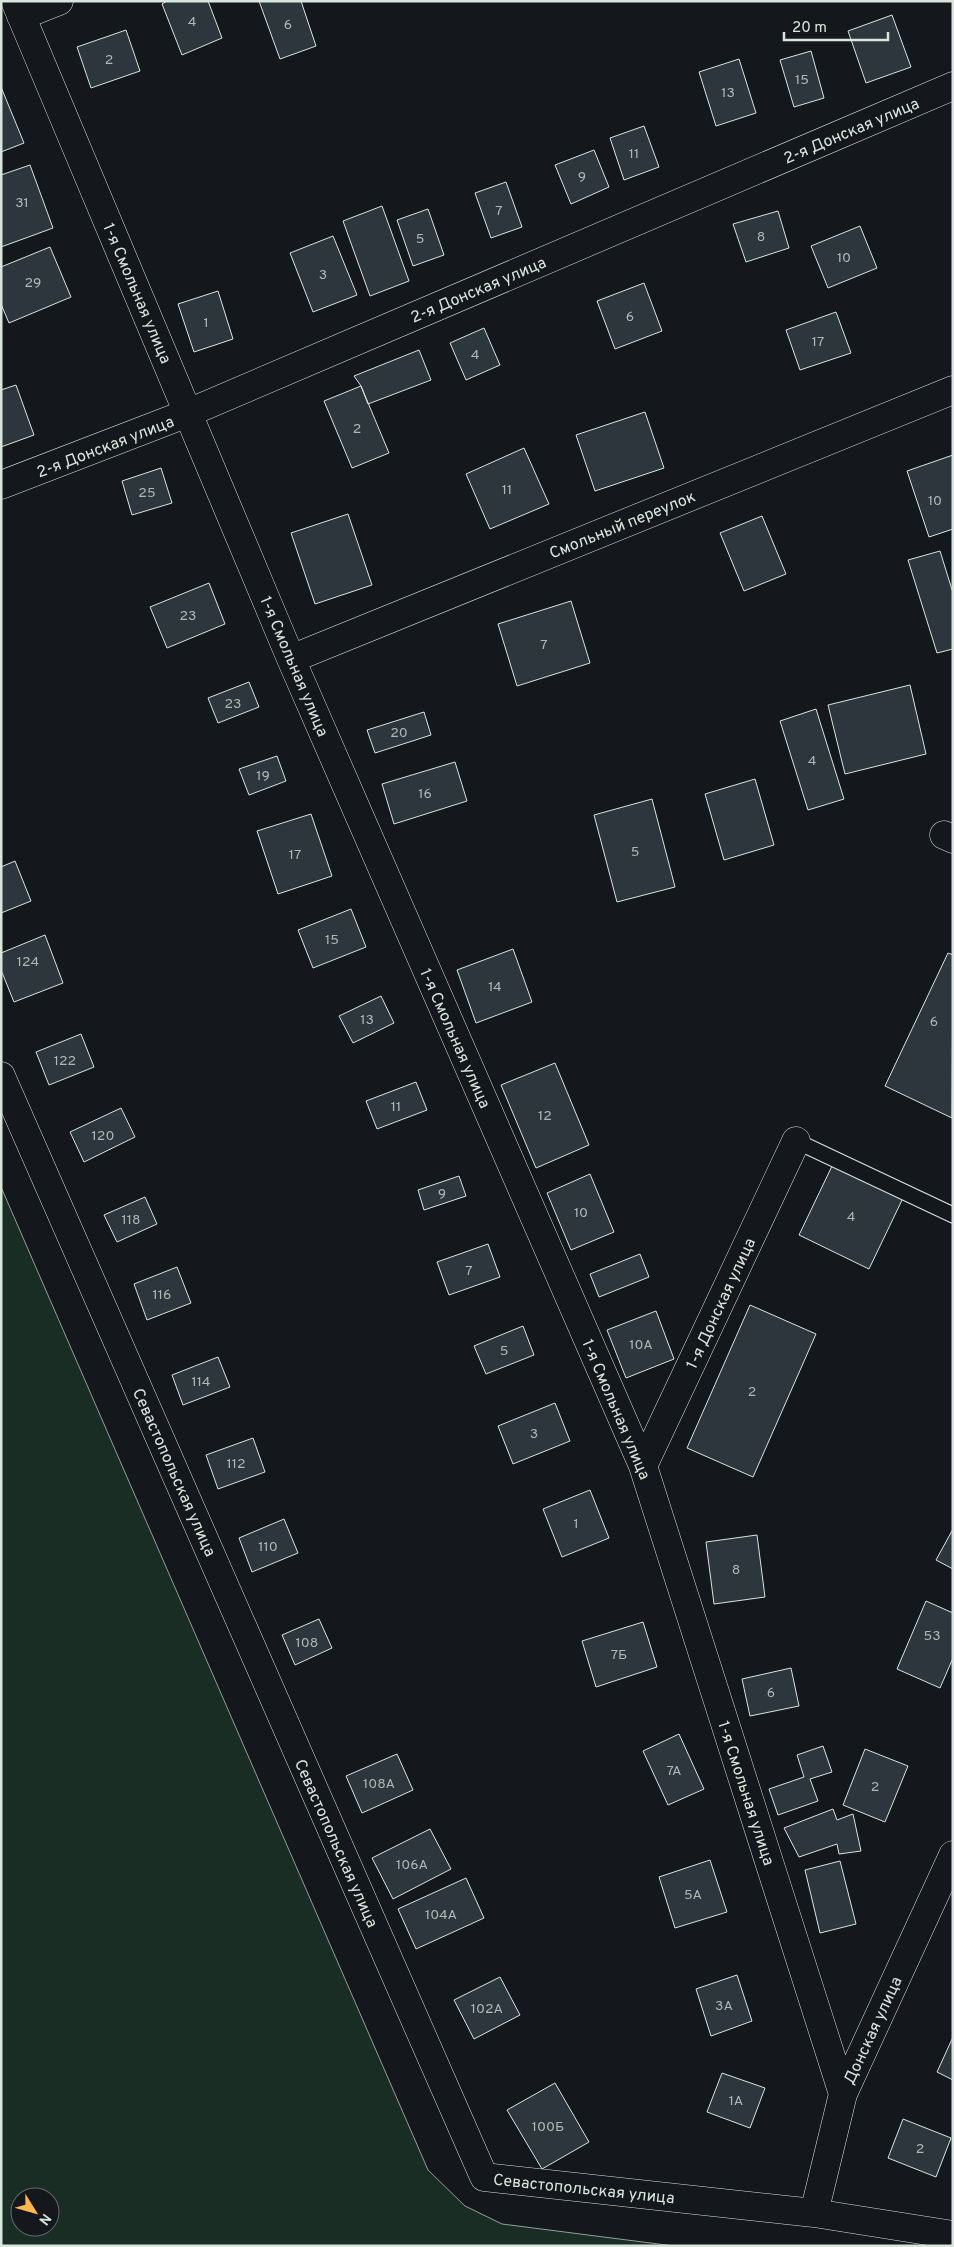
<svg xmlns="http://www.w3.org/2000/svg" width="954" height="2247" font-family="Overpass,sans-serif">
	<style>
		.green { fill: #1a2d24; stroke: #939e99; fill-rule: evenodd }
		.building { fill: #2c363c; stroke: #d8e6dc }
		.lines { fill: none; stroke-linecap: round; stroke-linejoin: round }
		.lane-casing { stroke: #d8e6dc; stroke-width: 17 }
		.street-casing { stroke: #d8e6dc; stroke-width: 29 }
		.lane { stroke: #14181c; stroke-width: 15 }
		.street { stroke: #14181c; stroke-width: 28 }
		.labels { text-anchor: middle; stroke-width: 4; stroke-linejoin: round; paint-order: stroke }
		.number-label { font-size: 14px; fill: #adbab4 }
		.street-label { font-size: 16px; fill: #d8e6dc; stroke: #14181c }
	</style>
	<rect width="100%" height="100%" fill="#14181c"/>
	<path class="green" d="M 1,1187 L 428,2170 L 465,2206 L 502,2224 L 674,2246 L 1,2246 ZM 20,2197 L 50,2197 L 50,2227 L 20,2227 Z"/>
	<path class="building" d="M 167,1 L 208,1 L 222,38 L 182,55 L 162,4 Z
		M 259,1 L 301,1 L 316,46 L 280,59 Z
		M 892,15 L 911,67 L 866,83 L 848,31 Z
		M 126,30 L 140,71 L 91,88 L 77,47 Z
		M 811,51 L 824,98 L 794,107 L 780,60 Z
		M 739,59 L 756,113 L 716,126 L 699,72 Z
		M 1,87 L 24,143 L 1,152 Z
		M 644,126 L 659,167 L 624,180 L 610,138 Z
		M 594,150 L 609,187 L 571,204 L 555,165 Z
		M 30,165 L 53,228 L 1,247 L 1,175 Z
		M 506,182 L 522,227 L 491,238 L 475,193 Z
		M 382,206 L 409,281 L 370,296 L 343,221 Z
		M 428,209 L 444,255 L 413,266 L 397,220 Z
		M 778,211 L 789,248 L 746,262 L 733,224 Z
		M 860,226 L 877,268 L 828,288 L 811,246 Z
		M 333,236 L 357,295 L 313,312 L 290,253 Z
		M 50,247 L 71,297 L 9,323 L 1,304 L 1,267 Z
		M 644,283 L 662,331 L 615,349 L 597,301 Z
		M 218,291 L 233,339 L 194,352 L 178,304 Z
		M 836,312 L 851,353 L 800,370 L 786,330 Z
		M 484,328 L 500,365 L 466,380 L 450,343 Z
		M 419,350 L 431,380 L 368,404 L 361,386 L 354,376 Z
		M 16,385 L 34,435 L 1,447 L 1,390 Z
		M 361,386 L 389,453 L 352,468 L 324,401 Z
		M 645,412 L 664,468 L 595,491 L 576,435 Z
		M 524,448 L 549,504 L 490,529 L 466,474 Z
		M 953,455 L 953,529 L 929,537 L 907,471 Z
		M 161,468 L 172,503 L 132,515 L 122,481 Z
		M 348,514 L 372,585 L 315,604 L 291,533 Z
		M 762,516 L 786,574 L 744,591 L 720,533 Z
		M 940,551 L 953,593 L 953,649 L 937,653 L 908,560 Z
		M 209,583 L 225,624 L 167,648 L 150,607 Z
		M 571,601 L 590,663 L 517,686 L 498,624 Z
		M 249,682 L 259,707 L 218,723 L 208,698 Z
		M 910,685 L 926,754 L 845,774 L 828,705 Z
		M 816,709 L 844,799 L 808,810 L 780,721 Z
		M 424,712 L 431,735 L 375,753 L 367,730 Z
		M 277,756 L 286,781 L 249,795 L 239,769 Z
		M 455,762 L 467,801 L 394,824 L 382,784 Z
		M 755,779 L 774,845 L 724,860 L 705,794 Z
		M 652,799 L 675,887 L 617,902 L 594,815 Z
		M 311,814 L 332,876 L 278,894 L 257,831 Z
		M 15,861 L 31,901 L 1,913 L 1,867 Z
		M 351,909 L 366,947 L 313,968 L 298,930 Z
		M 45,935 L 63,983 L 14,1002 L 1,970 L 1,953 Z
		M 513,949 L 532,1002 L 476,1023 L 457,970 Z
		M 948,953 L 953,955 L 952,1118 L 885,1086 Z
		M 381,996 L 394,1023 L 353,1043 L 339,1016 Z
		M 81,1034 L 94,1067 L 49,1085 L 36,1052 Z
		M 555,1063 L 589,1145 L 536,1168 L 501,1085 Z
		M 416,1082 L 427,1110 L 377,1129 L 366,1101 Z
		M 121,1108 L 135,1137 L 84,1162 L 70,1132 Z
		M 833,1164 L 903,1198 L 869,1269 L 799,1235 Z
		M 590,1174 L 614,1232 L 571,1250 L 547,1193 Z
		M 459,1176 L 466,1196 L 424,1210 L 418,1190 Z
		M 145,1197 L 157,1224 L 117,1242 L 104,1215 Z
		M 488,1244 L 500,1277 L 449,1295 L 437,1262 Z
		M 640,1254 L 649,1277 L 599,1297 L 590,1274 Z
		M 177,1267 L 191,1303 L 147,1320 L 134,1284 Z
		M 750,1305 L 816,1334 L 753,1477 L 687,1448 Z
		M 656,1311 L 674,1359 L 626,1378 L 607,1330 Z
		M 523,1326 L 534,1355 L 486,1374 L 474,1346 Z
		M 218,1357 L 230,1387 L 183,1405 L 172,1375 Z
		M 555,1403 L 570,1441 L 513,1464 L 498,1426 Z
		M 253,1438 L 265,1472 L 218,1489 L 206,1455 Z
		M 590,1490 L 609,1538 L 562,1557 L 543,1509 Z
		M 284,1519 L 298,1553 L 252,1572 L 239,1538 Z
		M 953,1529 L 953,1569 L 936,1560 Z
		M 757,1535 L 765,1597 L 714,1604 L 706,1542 Z
		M 926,1601 L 953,1613 L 953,1658 L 940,1688 L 897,1669 Z
		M 319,1619 L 332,1648 L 295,1665 L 282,1635 Z
		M 643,1622 L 657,1667 L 596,1687 L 582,1641 Z
		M 791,1668 L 799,1706 L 750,1716 L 742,1679 Z
		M 679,1734 L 704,1789 L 668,1805 L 643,1751 Z
		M 823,1746 L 832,1772 L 810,1779 L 818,1801 L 778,1815 L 769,1789 L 804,1777 L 797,1755 Z
		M 865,1749 L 908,1766 L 885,1822 L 843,1805 Z
		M 397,1754 L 413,1790 L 362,1813 L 346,1776 Z
		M 833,1809 L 837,1820 L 853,1814 L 861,1851 L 839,1854 L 837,1844 L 799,1857 L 784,1828 Z
		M 430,1829 L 451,1869 L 393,1899 L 372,1858 Z
		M 710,1860 L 727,1912 L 675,1928 L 659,1877 Z
		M 840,1861 L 856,1924 L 820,1933 L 805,1870 Z
		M 466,1878 L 484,1918 L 416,1949 L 398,1909 Z
		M 737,1975 L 752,2021 L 711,2036 L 696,1989 Z
		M 500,1977 L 520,2015 L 474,2039 L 454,2000 Z
		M 953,2037 L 953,2080 L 937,2072 Z
		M 722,2073 L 765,2088 L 750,2128 L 707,2112 Z
		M 555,2083 L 589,2142 L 542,2169 L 507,2110 Z
		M 903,2119 L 951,2138 L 936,2177 L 888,2158 Z"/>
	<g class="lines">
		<defs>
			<path id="lane" d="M 796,1141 L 953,1215"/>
			<path id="street" d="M 15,1 L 291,659 L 643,1466 L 843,2094
				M 21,16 L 59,1
				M 1,485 L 188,413 L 953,86
				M 291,659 L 953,390
				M 944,835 L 953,839
				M 1,1076 L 484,2177 L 814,2213 L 953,2235
				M 643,1466 L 796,1141
				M 814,2213 L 843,2094 L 953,1855"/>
		</defs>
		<use href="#lane" class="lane-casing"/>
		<use href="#street" class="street-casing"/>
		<use href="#lane" class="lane"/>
		<use href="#street" class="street"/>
	</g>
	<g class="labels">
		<g class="number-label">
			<text x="192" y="26">4</text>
			<text x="288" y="29">6</text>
			<text x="109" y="64">2</text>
			<text x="802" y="84">15</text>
			<text x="728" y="97">13</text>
			<text x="634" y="158">11</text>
			<text x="582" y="181">9</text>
			<text x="22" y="207">31</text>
			<text x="499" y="215">7</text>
			<text x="761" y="241">8</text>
			<text x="420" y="243">5</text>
			<text x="844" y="262">10</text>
			<text x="323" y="279">3</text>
			<text x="33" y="287">29</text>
			<text x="630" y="321">6</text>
			<text x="206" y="327">1</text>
			<text x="818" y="346">17</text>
			<text x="475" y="359">4</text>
			<text x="357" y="433">2</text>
			<text x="507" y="494">11</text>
			<text x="147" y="497">25</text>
			<text x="935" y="505">10</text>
			<text x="188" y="620">23</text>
			<text x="544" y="649">7</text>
			<text x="233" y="708">23</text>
			<text x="399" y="737">20</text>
			<text x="812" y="765">4</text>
			<text x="263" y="780">19</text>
			<text x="425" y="798">16</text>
			<text x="635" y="856">5</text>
			<text x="295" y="859">17</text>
			<text x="332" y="944">15</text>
			<text x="28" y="966">124</text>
			<text x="495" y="991">14</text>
			<text x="367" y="1024">13</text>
			<text x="934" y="1026">6</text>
			<text x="65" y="1065">122</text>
			<text x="396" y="1111">11</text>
			<text x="545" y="1120">12</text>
			<text x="103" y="1140">120</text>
			<text x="442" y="1198">9</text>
			<text x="581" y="1217">10</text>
			<text x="851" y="1221">4</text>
			<text x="131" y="1224">118</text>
			<text x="469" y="1275">7</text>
			<text x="162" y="1299">116</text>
			<text x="641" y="1349">10А</text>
			<text x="504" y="1355">5</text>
			<text x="201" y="1386">114</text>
			<text x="752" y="1396">2</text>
			<text x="534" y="1438">3</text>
			<text x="236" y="1468">112</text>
			<text x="576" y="1528">1</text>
			<text x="268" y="1551">110</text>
			<text x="736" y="1574">8</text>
			<text x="932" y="1640">53</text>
			<text x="307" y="1647">108</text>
			<text x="619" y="1659">7Б</text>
			<text x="771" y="1697">6</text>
			<text x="674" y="1775">7А</text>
			<text x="379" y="1788">108А</text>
			<text x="875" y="1791">2</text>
			<text x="412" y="1869">106А</text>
			<text x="693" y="1899">5А</text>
			<text x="441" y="1919">104А</text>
			<text x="724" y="2010">3А</text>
			<text x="487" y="2013">102А</text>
			<text x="736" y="2105">1А</text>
			<text x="548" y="2131">100Б</text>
			<text x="920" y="2153">2</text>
		</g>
		<g class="street-label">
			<text transform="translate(851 130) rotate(-23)" y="6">2-я Донская улица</text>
			<text transform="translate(478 289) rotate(-23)" y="6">2-я Донская улица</text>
			<text transform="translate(138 293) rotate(67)" y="6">1-я Смольная улица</text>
			<text transform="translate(105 446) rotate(-21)" y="6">2-я Донская улица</text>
			<text transform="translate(622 524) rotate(-22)" y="6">Смольный переулок</text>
			<text transform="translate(295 666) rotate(67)" y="6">1-я Смольная улица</text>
			<text transform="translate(456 1038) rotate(66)" y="6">1-я Смольная улица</text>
			<text transform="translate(720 1303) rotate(-65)" y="6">1-я Донская улица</text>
			<text transform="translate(617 1409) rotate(67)" y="6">1-я Смольная улица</text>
			<text transform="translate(175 1472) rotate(66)" y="6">Севастопольская улица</text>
			<text transform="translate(747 1793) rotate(72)" y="6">1-я Смольная улица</text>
			<text transform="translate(337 1843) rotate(66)" y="6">Севастопольская улица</text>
			<text transform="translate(872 2030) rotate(-65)" y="6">Донская улица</text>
			<text transform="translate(584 2188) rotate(6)" y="6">Севастопольская улица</text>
		</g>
	</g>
	<rect width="954" height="2247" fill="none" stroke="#d8e6dc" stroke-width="5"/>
	<g transform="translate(35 2212) rotate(127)"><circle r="24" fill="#14181c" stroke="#626a69"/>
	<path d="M0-4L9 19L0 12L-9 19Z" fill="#ffb74d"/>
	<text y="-8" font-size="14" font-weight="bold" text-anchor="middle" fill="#d8e6dc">N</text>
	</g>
	<path d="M784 32v8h104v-8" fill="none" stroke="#d8e6dc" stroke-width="2.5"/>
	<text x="792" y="32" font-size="15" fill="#d8e6dc" stroke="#14181c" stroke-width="4" paint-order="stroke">20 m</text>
</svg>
